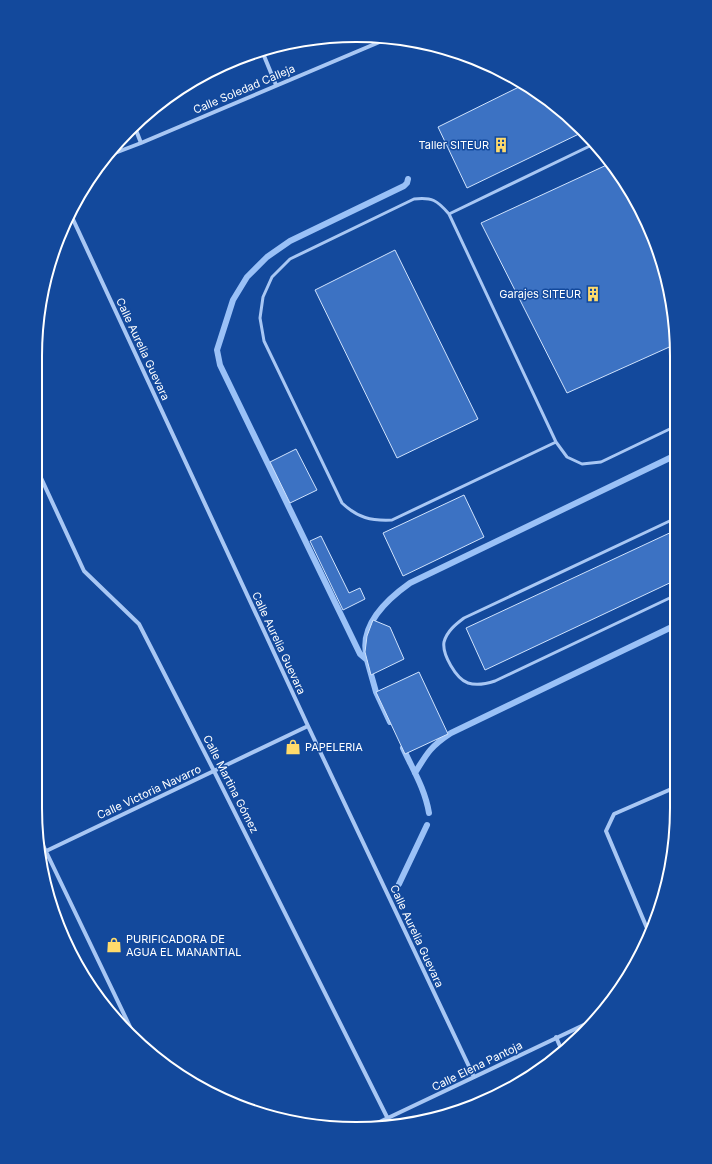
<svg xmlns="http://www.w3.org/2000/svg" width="712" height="1164" font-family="Inter,sans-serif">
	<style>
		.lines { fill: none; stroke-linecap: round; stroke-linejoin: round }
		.stream { stroke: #9ac1f7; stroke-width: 6 }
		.building { fill: #3c72c3; stroke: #d0e3fd }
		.lane { stroke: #a8c7f4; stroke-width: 3 }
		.street { stroke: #a8c7f4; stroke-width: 4 }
		.labels { text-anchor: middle; stroke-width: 3; stroke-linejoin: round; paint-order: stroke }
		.street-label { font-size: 11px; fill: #fff; stroke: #13499c }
		.poi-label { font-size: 11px; fill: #fff; stroke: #13499c; text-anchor: end }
		.rim { fill: none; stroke: #fff; stroke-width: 2 }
	</style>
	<rect width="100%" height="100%" fill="#13499c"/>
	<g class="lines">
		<path class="stream" d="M 367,658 C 358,626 386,600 410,583 L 676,455
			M 390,722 L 376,692 L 367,660 L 360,654 L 220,365 L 217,350 L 233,300 L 247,277 L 267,257 L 290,241 L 404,186 L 407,183 L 408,179
			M 403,748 C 413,770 425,789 429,813
			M 415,773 C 427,753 431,746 451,733 L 676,625
			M 399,884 L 427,825"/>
	</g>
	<path class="building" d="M 525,84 L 535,89 L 583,132 L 467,188 L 438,127 Z
		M 611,163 L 634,196 L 660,253 L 676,335 L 676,344 L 567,393 L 481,223 Z
		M 395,250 L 478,419 L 397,458 L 315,290 Z
		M 296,449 L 317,490 L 290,503 L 270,462 Z
		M 464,495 L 484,537 L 403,576 L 383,533 Z
		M 676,530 L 676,580 L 485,670 L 466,628 Z
		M 321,536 L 349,593 L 360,588 L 365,599 L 343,610 L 310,541 Z
		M 373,620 L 390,627 L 404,659 L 371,675 L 365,652 L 367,636 Z
		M 419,672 L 448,734 L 405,754 L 376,692 Z"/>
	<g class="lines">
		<path class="lane" d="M 449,214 L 596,143
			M 556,442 L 392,520 C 371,521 358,518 342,503 L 264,341 L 260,318 L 263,297 L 272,277 L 290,259 L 414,199 C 432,197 437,200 449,214 L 556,442 L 567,457 L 582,464 L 601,462 L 676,426
			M 676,518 L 464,618 C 456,624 447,631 444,642 C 442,654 456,679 468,683 C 477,686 486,684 495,681 L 676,595"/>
		<path class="street" d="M 262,51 L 276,85
			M 134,125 L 141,143
			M 107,156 L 141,143 L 389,38
			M 71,215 L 308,726 L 474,1077
			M 36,467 L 84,571 L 139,624 L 214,771 L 390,1123
			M 40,839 L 133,1033
			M 42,853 L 308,726
			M 649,933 L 606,831 L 614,814 L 676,787
			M 556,1037 L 562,1051
			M 371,1126 L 590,1022"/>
	</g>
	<defs>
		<symbol id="building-bare" viewBox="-9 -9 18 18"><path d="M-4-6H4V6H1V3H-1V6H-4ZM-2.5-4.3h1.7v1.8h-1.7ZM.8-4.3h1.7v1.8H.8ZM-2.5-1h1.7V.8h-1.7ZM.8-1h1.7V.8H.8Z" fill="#ffdb6b" stroke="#13499c" stroke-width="2.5" paint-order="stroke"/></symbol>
		<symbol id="shop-bare" viewBox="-9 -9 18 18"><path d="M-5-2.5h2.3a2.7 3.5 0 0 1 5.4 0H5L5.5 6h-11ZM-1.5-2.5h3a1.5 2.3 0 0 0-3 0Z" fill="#ffdb6b" stroke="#13499c" stroke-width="2.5" paint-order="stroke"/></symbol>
	</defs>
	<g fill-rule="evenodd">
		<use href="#building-bare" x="490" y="134" width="22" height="22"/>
		<use href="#building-bare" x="582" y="283" width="22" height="22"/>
		<use href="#shop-bare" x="282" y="736" width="22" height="22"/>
		<use href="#shop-bare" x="103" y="934" width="22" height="22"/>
	</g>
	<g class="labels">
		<g class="street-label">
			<text transform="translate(244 89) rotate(-23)" y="4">Calle Soledad Calleja</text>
			<text transform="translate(143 349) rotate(65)" y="4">Calle Aurelia Guevara</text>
			<text transform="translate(279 643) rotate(65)" y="4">Calle Aurelia Guevara</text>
			<text transform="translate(231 784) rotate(63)" y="4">Calle Martina Gómez</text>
			<text transform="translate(149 792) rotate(-25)" y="4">Calle Victoria Navarro</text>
			<text transform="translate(417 936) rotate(65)" y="4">Calle Aurelia Guevara</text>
			<text transform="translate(477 1066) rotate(-26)" y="4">Calle Elena Pantoja</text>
		</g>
		<g class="poi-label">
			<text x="489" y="149">Taller SITEUR</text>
			<text x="581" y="298">Garajes SITEUR</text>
			<text x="305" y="751" text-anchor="start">PAPELERIA</text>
			<text x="126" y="943" text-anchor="start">PURIFICADORA DE<tspan x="126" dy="13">AGUA EL MANANTIAL</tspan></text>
		</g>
	</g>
	<path d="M0 0H712V1164H0ZM356 42H356A314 314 0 0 1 670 356V808A314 314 0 0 1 356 1122H356A314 314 0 0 1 42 808V356A314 314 0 0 1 356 42Z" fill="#13499c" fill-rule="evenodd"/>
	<path class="rim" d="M356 42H356A314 314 0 0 1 670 356V808A314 314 0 0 1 356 1122H356A314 314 0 0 1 42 808V356A314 314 0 0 1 356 42Z"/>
</svg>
